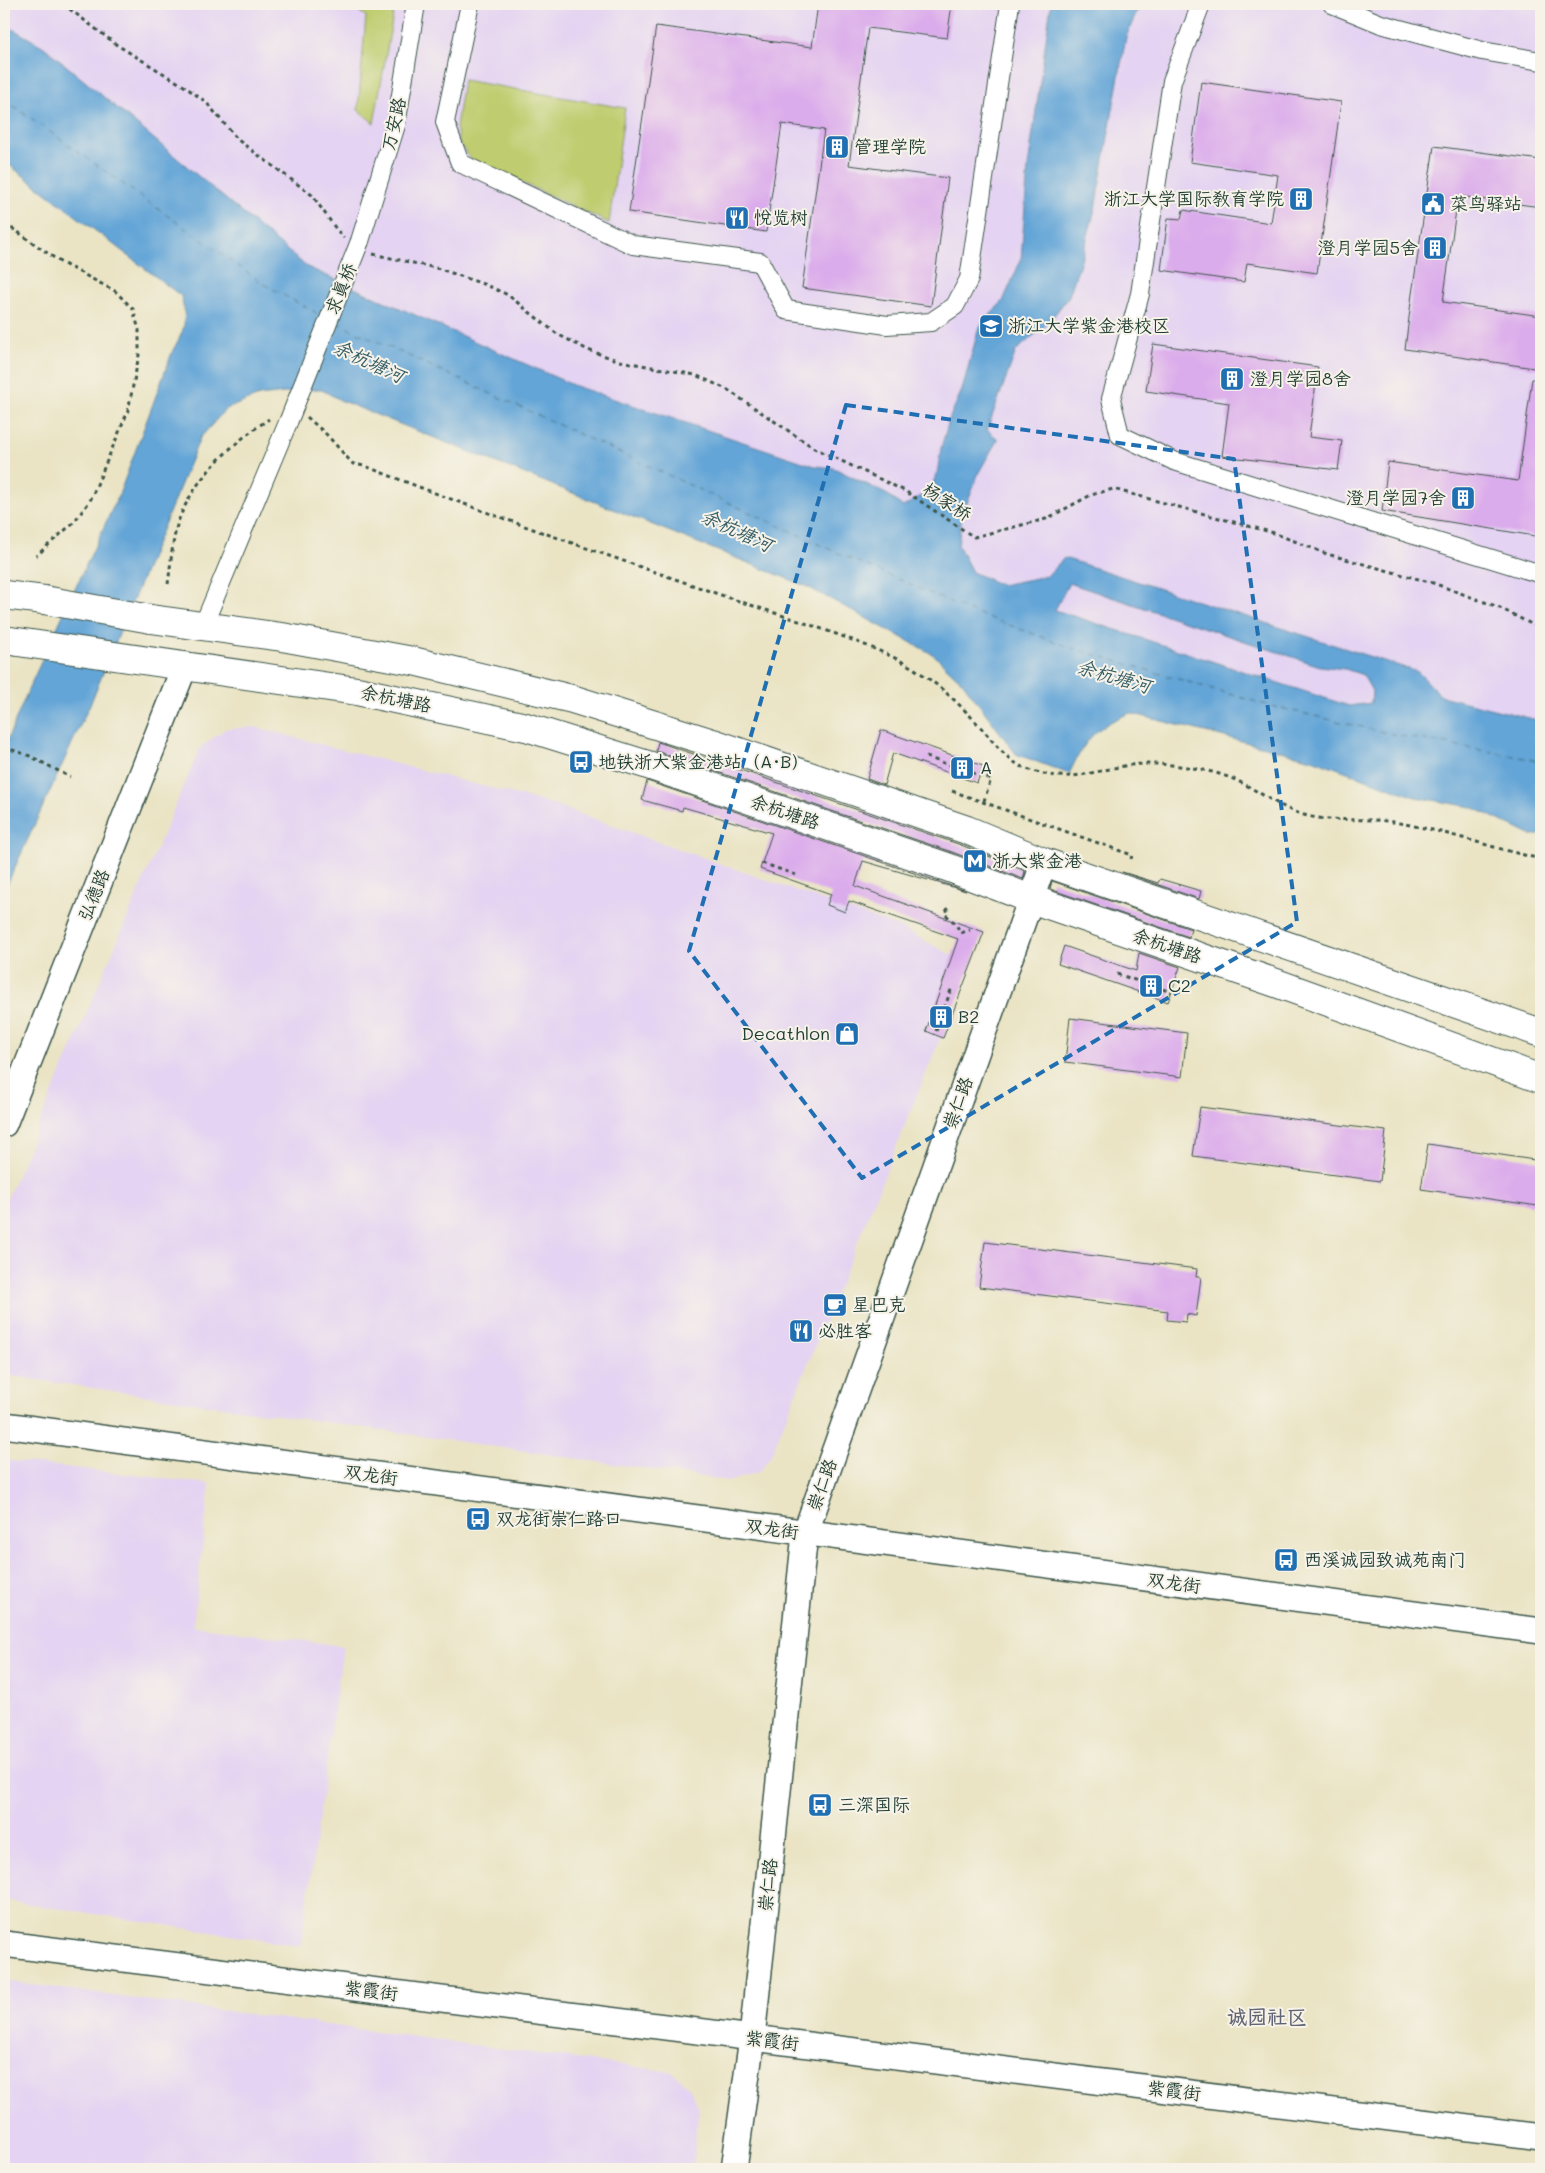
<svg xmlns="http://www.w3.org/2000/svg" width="1545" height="2173" font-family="Mali,'LXGW WenKai TC',sans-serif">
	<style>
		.built { fill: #e4d3f2 }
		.green { fill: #bfcd70; stroke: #6f8552 }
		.water { fill: #63a5d7; stroke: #417186; fill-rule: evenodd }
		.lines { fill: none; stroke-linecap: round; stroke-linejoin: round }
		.ferry { stroke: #335c65; stroke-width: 1; stroke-dasharray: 6 5; stroke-linecap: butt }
		.building { fill: #dbaceb }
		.street-casing { stroke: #3d564a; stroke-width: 20 }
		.secondary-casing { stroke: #3d564a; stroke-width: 28 }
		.primary-casing { stroke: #3d564a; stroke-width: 30 }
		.path { stroke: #3d564a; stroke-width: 3; stroke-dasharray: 4 4; stroke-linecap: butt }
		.street { stroke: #fff; stroke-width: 18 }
		.secondary { stroke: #fff; stroke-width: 25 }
		.primary { stroke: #fff; stroke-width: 28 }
		.street-bridge-casing { stroke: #3d564a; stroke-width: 20; stroke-linecap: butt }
		.primary-bridge-casing { stroke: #3d564a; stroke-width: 30; stroke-linecap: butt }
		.street-bridge { stroke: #fff; stroke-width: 18 }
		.primary-bridge { stroke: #fff; stroke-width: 28 }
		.marked { fill: none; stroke: #1f6fb2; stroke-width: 4; stroke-dasharray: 10 6; stroke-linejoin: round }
		.labels { text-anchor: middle; stroke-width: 4; stroke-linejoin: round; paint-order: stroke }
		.street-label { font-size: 18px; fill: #1f3d34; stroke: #f7f3e8 }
		.poi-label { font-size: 18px; fill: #1f3d34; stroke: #f7f3e8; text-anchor: start }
		.water-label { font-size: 19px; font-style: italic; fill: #335c65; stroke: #f7f3e8 }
		.quarter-label { font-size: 20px; font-weight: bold; fill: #616474; stroke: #f7f3e8 }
	</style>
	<rect width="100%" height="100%" fill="#f7f3e8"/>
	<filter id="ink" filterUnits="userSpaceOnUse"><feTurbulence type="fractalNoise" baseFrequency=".02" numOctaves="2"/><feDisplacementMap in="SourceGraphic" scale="10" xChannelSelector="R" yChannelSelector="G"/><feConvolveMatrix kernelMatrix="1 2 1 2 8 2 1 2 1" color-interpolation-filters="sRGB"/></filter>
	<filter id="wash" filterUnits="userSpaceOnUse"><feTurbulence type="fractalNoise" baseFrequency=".0096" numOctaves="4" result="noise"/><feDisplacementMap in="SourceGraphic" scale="20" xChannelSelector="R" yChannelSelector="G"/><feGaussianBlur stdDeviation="1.12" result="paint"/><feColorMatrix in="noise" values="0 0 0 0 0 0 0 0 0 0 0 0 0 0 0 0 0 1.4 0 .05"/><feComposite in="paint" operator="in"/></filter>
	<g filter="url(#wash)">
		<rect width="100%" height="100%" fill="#eae4c5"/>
		<path class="built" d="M 4,4 L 1541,4 L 1541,721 L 1441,696 L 1349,706 L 1055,610 L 972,572 L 888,495 L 834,468 L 815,466 L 575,386 L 306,267 L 44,47 L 4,24 Z
			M 254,727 L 552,804 L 901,928 L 953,956 L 959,992 L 770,1457 L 759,1472 L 730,1481 L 4,1375 L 4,1206 L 200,748 L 225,729 Z
			M 4,1460 L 210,1484 L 193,1626 L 343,1646 L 301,1946 L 4,1900 Z
			M 4,1981 L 673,2072 L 690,2088 L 699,2109 L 692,2169 L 4,2169 Z"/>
		<path class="green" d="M 347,4 L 395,4 L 374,123 L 358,110 L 366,16 Z
			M 463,80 L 625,108 L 609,223 L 471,159 L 459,143 L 456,127 Z"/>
		<path class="water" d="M 1051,4 L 1140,4 L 1126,37 L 1095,209 L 1083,254 L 1069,296 L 1049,322 L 1016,351 L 987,430 L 998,439 L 979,472 L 962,516 L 958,545 L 972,572 L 1001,585 L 1047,576 L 1064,558 L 1418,672 L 1441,696 L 1541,721 L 1541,835 L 1530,835 L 1472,807 L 1415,797 L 1312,759 L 1130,713 C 1093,728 1086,739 1069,774 L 1016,754 L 963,683 L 934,655 L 806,586 L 342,401 L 320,389 L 259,396 L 226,409 L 200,438 L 92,700 L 4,891 L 4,748 L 29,688 L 120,492 L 173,350 C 186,327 187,322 181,296 L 4,161 L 4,24 L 44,47 L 307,267 L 575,386 L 815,466 L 834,468 L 888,495 L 903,507 L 929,491 L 937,474 L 941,448 L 950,417 L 962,390 L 979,327 L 1003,301 L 1021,260 L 1028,167 ZM 1069,583 L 1320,666 L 1345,669 L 1363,675 L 1372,691 L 1371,703 L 1349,706 L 1055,610 Z"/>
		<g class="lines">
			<path class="ferry" d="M 4,99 L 262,283 L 322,316
				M 337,323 L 838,553 L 968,610 L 1072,648 L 1267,705 L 1392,734 L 1541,761"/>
		</g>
		<g id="blocks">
			<path class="building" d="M 818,4 L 952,4 L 947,38 L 868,28 L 849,165 L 948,178 L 931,306 L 802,288 L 824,130 L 782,124 L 766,232 L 629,212 L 656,26 L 812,47 Z
				M 1201,82 L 1341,102 L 1317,273 L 1247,263 L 1244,282 L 1161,270 L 1168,218 L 1181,219 L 1183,210 L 1271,223 L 1278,175 L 1190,162 Z
				M 1434,146 L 1541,160 L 1541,207 L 1458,196 L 1443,302 L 1541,316 L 1541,369 L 1405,349 L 1412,294 Z
				M 1153,344 L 1318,367 L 1309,437 L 1342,441 L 1338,470 L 1222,456 L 1229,403 L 1146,391 Z
				M 1532,379 L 1541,379 L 1541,537 L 1382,511 L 1388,462 L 1518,481 Z
				M 881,730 L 983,766 L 977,783 L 893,753 L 884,785 L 867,779 Z
				M 658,742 L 961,845 L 1025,871 L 1023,879 L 952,852 L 656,751 Z
				M 647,781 L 966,891 L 863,861 L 855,886 L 984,932 L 943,1038 L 926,1031 L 958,939 L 849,901 L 845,912 L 827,905 L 831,894 L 760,869 L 772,833 L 683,807 L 682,811 L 642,800 Z
				M 1122,872 L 1158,883 L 1160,879 L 1201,891 L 1199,899 Z
				M 1052,881 L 1191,929 L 1189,937 L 1050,889 Z
				M 1064,946 L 1136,971 L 1139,953 L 1180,967 L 1168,1002 L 1058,964 Z
				M 1070,1018 L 1187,1033 L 1182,1077 L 1065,1062 Z
				M 1200,1107 L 1386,1131 L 1380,1181 L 1193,1156 Z
				M 1428,1144 L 1541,1161 L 1541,1187 L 1538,1206 L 1421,1189 Z
				M 985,1242 L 1197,1269 L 1196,1277 L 1201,1277 L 1196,1316 L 1187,1314 L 1186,1322 L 1167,1320 L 1168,1311 L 979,1287 Z"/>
		</g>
	</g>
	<g filter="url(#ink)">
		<use href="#blocks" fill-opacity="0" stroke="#3d564a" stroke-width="1"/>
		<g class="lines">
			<defs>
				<path id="street" d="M 470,4 L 445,122 L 460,163 L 633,245 L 760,262 L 786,310 L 887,325 L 931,322 L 955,306 L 969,279 L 1010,4
					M 1201,4 L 1172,81 L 1140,294 L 1111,399 L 1120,435 L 1174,461 L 1541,574
					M 1332,4 L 1381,24 L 1482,51 L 1541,61
					M 360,241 L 396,125 L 416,4
					M 203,626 L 289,420"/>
				<path id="secondary" d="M 4,1124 L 185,665
					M 4,1425 L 1541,1631
					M 4,1944 L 1541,2137
					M 734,2169 L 752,2038 L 805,1534 L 1044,862"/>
				<path id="primary" d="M 4,595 L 44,600
					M 151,619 L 282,637 L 413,661 L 572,699 L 713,743 L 967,830 L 1044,862 L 1541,1033
					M 4,640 L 357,691 L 526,727 L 648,765 L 947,867 L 1031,899 L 1276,983 L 1541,1079"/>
			</defs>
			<use href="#street" class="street-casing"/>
			<use href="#secondary" class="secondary-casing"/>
			<use href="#primary" class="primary-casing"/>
			<path class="path" d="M 63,4 L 117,45 L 184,86 L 206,102 L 238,140 L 312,195 L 336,229 L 344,238
				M 4,225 L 15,230 L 60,262 L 115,291 L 133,309 L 139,330 L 139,355 L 128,411 L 90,501 L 73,523 L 36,556
				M 373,254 L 440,269 L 486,285 L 508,295 L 557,334 L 588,350 L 620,361 L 695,375 L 709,381 L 728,390 L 814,448 L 905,491 L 974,537 L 1046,519 L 1091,495 L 1113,489 L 1274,533 L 1327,554 L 1433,583 L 1498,607 L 1541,629
				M 307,417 L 326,434 L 353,464 L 365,466 C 476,510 589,549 701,588 C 765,611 831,629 893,657 C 924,672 951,695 974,720 C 991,737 1005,762 1030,770 C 1071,784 1091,771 1130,765 C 1149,763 1168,764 1187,767 C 1206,770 1224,774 1242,783 C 1263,794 1281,808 1304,815 C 1332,823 1364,817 1393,822 C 1444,830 1491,848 1541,859
				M 168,584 C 171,564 172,541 178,522 C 194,478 231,444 269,419
				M 4,747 L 30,756 L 70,777
				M 926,757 L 991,779 L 983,804
				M 952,791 L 1132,855 L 1131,859
				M 762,863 L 799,876
				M 948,908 L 945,914 L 955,923 L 961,933 L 970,930
				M 1117,974 L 1171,992
				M 936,1031 L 952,987"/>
			<use href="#street" class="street"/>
			<use href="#secondary" class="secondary"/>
			<use href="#primary" class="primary"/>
			<defs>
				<path id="street-bridge" d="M 289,420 L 360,241"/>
				<path id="primary-bridge" d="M 44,600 L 151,619"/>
			</defs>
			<use href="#street-bridge" class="street-bridge-casing"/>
			<use href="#primary-bridge" class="primary-bridge-casing"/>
			<use href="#street-bridge" class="street-bridge"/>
			<use href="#primary-bridge" class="primary-bridge"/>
		</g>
	</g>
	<path class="marked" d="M 846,405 L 1234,459 L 1297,922 L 862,1178 L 689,951 Z"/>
	<defs>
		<symbol id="building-square" viewBox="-11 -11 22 22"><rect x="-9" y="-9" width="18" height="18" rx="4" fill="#1f6fb2" stroke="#f7f3e8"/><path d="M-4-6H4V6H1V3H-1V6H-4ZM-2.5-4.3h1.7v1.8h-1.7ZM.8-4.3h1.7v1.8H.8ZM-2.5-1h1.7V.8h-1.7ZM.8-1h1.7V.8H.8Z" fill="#fff"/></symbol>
		<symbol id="civic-square" viewBox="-11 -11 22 22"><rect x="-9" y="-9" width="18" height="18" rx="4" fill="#1f6fb2" stroke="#f7f3e8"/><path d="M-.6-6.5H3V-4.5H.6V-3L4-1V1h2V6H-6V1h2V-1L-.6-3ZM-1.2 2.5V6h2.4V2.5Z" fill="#fff"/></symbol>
		<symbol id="restaurant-square" viewBox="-11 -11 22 22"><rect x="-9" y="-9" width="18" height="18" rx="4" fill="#1f6fb2" stroke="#f7f3e8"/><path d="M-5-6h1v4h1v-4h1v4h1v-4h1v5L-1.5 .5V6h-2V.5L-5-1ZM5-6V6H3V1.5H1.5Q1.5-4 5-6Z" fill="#fff"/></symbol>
		<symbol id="university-square" viewBox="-11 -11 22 22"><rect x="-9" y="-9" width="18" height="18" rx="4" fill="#1f6fb2" stroke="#f7f3e8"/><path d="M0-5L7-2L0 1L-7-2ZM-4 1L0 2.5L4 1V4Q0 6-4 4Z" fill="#fff"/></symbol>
		<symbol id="bus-square" viewBox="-11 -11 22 22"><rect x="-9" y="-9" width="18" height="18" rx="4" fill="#1f6fb2" stroke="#f7f3e8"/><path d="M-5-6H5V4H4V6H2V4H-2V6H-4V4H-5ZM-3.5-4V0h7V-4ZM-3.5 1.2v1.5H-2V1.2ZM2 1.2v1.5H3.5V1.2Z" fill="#fff"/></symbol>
		<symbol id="metro-square" viewBox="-11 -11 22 22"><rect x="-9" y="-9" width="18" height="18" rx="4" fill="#1f6fb2" stroke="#f7f3e8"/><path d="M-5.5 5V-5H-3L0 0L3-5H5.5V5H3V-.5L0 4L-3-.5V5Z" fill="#fff"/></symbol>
		<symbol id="shop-square" viewBox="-11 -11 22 22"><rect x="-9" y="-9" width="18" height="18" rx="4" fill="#1f6fb2" stroke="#f7f3e8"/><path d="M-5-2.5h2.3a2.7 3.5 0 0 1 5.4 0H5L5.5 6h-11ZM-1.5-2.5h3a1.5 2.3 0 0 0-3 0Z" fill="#fff"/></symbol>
		<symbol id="cafe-square" viewBox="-11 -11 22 22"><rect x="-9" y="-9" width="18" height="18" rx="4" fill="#1f6fb2" stroke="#f7f3e8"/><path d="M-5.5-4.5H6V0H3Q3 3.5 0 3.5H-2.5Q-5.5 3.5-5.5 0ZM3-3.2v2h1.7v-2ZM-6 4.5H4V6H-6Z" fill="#fff"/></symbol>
	</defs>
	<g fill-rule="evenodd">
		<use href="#building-square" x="823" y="133" width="28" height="28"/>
		<use href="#building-square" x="1287" y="185" width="28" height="28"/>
		<use href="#civic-square" x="1419" y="190" width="28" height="28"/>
		<use href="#restaurant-square" x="723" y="204" width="28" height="28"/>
		<use href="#building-square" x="1421" y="234" width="28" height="28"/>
		<use href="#university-square" x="977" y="312" width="28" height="28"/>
		<use href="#building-square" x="1218" y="365" width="28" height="28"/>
		<use href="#building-square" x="1449" y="484" width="28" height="28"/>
		<use href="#bus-square" x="567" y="748" width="28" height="28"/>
		<use href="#building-square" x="948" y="754" width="28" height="28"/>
		<use href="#metro-square" x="961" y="847" width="28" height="28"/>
		<use href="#building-square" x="1137" y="972" width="28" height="28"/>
		<use href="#building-square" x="927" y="1003" width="28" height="28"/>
		<use href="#shop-square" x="833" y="1020" width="28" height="28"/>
		<use href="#cafe-square" x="821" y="1291" width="28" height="28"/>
		<use href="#restaurant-square" x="787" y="1317" width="28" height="28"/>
		<use href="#bus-square" x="464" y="1505" width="28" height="28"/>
		<use href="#bus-square" x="1272" y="1546" width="28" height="28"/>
		<use href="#bus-square" x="806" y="1791" width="28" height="28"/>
	</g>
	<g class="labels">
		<g class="street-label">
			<text transform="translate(394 124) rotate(-77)" y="6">万安路</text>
			<text transform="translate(341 289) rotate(-68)" y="6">求真桥</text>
			<text transform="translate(947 502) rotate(33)" y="6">杨家桥</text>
			<text transform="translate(396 699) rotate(12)" y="6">余杭塘路</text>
			<text transform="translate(785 812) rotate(19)" y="6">余杭塘路</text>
			<text transform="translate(94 895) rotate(-68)" y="6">弘德路</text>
			<text transform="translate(1167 946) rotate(19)" y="6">余杭塘路</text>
			<text transform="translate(958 1103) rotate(-70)" y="6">崇仁路</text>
			<text transform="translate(371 1475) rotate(8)" y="6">双龙街</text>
			<text transform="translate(822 1485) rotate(-70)" y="6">崇仁路</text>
			<text transform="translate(772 1529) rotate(8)" y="6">双龙街</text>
			<text transform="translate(1174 1583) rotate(8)" y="6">双龙街</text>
			<text transform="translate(768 1885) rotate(-84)" y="6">崇仁路</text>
			<text transform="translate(371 1991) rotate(7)" y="6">紫霞街</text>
			<text transform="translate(772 2041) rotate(7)" y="6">紫霞街</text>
			<text transform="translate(1174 2091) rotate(7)" y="6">紫霞街</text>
		</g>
		<g class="poi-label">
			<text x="854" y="153">管理学院</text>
			<text x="1284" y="205" text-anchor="end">浙江大学国际教育学院</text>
			<text x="1450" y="210">菜鸟驿站</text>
			<text x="754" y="224">悦览树</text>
			<text x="1418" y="254" text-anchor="end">澄月学园5舍</text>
			<text x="1008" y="332">浙江大学紫金港校区</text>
			<text x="1250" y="385">澄月学园8舍</text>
			<text x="1446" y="504" text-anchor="end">澄月学园7舍</text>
			<text x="598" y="768">地铁浙大紫金港站（A·B）</text>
			<text x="980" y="774">A</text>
			<text x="992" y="867">浙大紫金港</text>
			<text x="1168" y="992">C2</text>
			<text x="958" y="1023">B2</text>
			<text x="830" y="1040" text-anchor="end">Decathlon</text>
			<text x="852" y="1311">星巴克</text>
			<text x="818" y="1337">必胜客</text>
			<text x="496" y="1525">双龙街崇仁路口</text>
			<text x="1304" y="1566">西溪诚园致诚苑南门</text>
			<text x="838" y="1811">三深国际</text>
		</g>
		<g class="water-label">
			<text transform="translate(369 361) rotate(25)" y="7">余杭塘河</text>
			<text transform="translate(737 530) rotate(25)" y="7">余杭塘河</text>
			<text transform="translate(1114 676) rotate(16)" y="7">余杭塘河</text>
		</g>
		<g class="quarter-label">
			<text x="1267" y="2024">诚园社区</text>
		</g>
	</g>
	<rect width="1545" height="2173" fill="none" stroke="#f7f3e8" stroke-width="20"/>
</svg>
